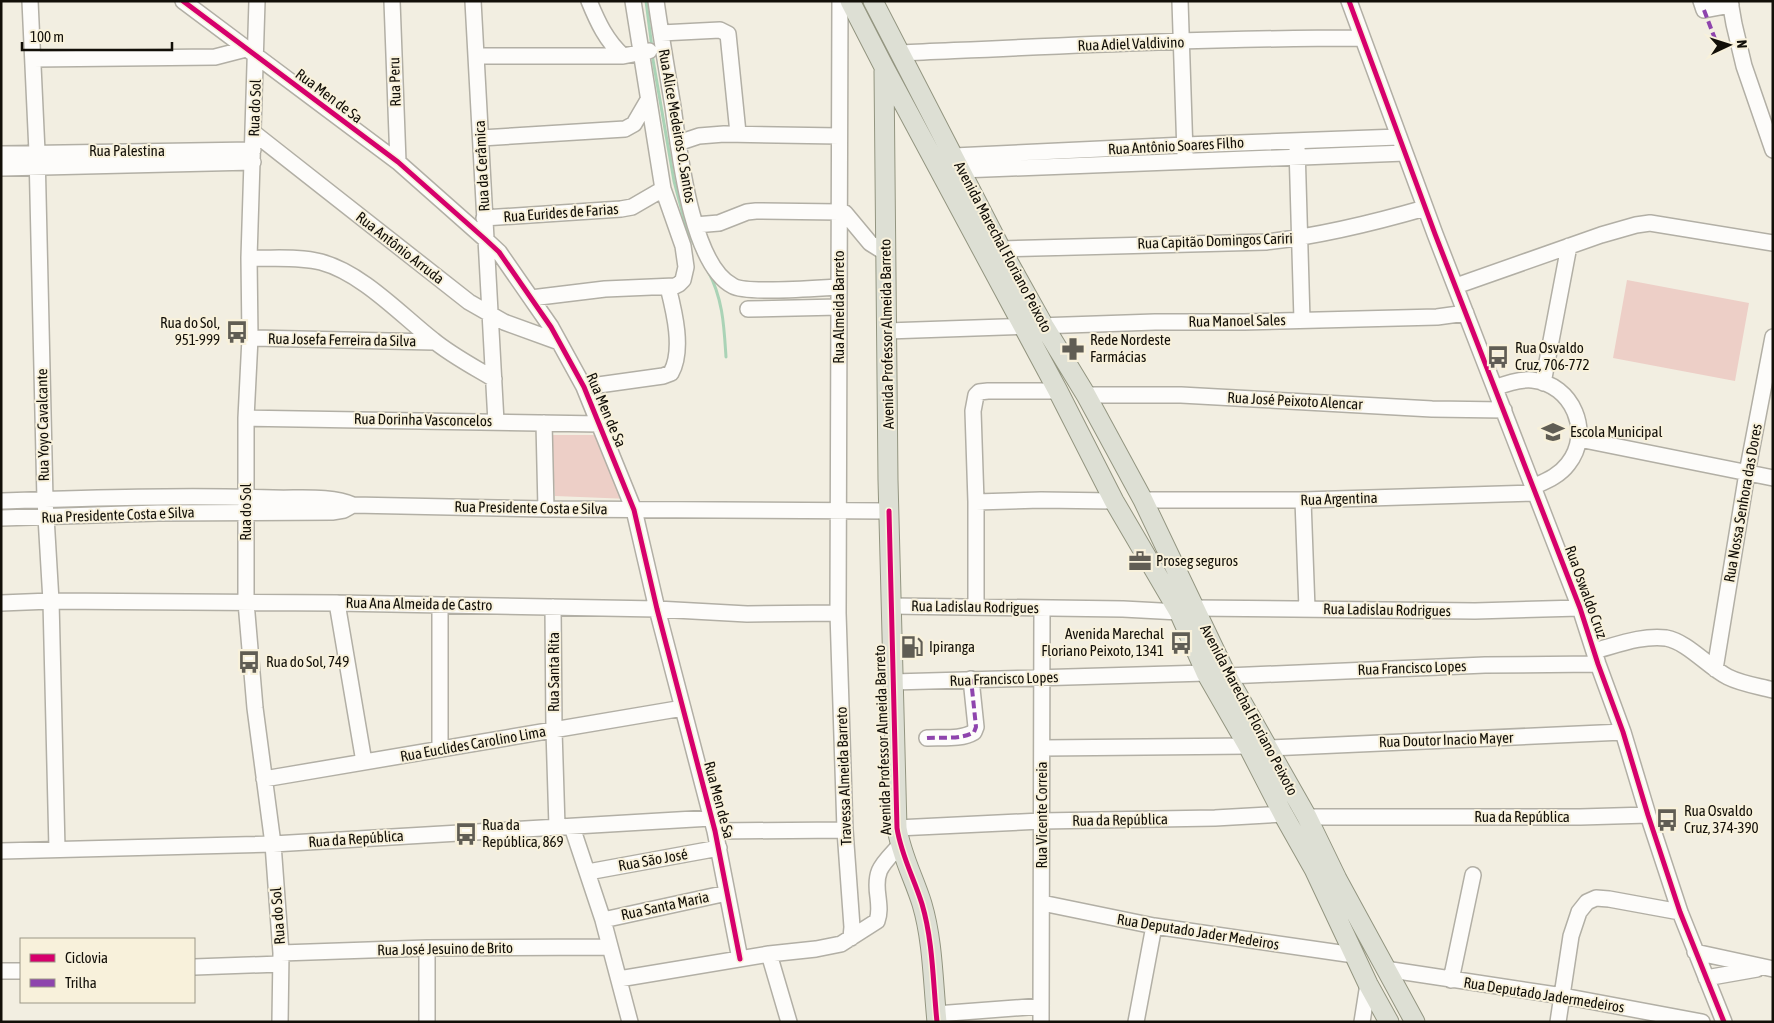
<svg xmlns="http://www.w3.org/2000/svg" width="1774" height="1023" font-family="'Asap Condensed',sans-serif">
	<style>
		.green { fill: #edcfc7 }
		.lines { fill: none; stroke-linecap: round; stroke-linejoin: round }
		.stream { stroke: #aad3b6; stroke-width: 3 }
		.minor-casing { stroke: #b2afa5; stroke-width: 18 }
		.major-casing { stroke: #939580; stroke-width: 21 }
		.minor { stroke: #fdfcfa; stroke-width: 15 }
		.major { stroke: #dddfd4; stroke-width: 19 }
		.quiet { stroke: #8e44ad; stroke-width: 4; stroke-dasharray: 8 4; stroke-linecap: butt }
		.cycleway-casing { stroke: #f8f1db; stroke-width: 8 }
		.cycleway { stroke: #d6006c; stroke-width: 5 }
		.labels { text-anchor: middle; stroke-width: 4; stroke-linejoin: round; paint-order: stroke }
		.street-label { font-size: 15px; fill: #120f08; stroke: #f8f1db }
		.poi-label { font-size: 15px; fill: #120f08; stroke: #f8f1db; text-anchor: start }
	</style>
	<rect width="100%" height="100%" fill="#f2eee1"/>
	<path class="green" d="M 1627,280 L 1749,303 L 1735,381 L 1613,358 Z
		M 551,435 L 607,435 L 630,499 L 555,496 Z"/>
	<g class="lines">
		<path class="stream" d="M 646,1 L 652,48
			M 652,54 L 674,181 L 687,230 L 699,254
			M 708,271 C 723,299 724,326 726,357"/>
		<defs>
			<path id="minor" d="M 30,1 L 37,152 L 45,500 L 51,601 L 57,849
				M 183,1 L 398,162 L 485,239 L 499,252 L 551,327 L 584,387 L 634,510 L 657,609 L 715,831 L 740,959
				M 257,1 L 249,258 L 250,338 L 246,418 L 246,602 L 255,708 L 273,844 L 281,953 L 280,1022
				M 392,1 L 398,162
				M 473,1 L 496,422
				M 589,1 C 598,23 606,40 623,56
				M 656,1 C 661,36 667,71 673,107 C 679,149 691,265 733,286 C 747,294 818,288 839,287
				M 840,1 L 838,613 L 845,830 L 852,927 L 851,938
				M 1180,1 L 1185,154
				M 1349,1 L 1435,234 L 1580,608 L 1598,664 L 1623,732 L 1648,815 L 1680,912 L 1724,1022
				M 1701,1 L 1704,10 L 1731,5
				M 1730,1 L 1734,24 L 1744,66 L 1773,150
				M 661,33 L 720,30 L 728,34 L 738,133
				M 901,53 C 1055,46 1208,38 1362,38
				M 476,56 L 623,56 L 649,51
				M 33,59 L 215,57 L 246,49
				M 254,133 L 469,302 L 504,322 L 559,342
				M 481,138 L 625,129 L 634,124 L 648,100
				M 678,143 L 699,136 L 724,134 L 839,136
				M 1297,147 L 1302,320
				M 1,154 L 253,150
				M 954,156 L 1185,145 L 1399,137
				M 1,168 L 253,162
				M 961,170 L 1405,153
				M 484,218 L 621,209 L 632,207 L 663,189
				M 695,225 L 719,223 L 747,212 L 756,211 L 839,212 L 845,213 L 870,243 L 886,253
				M 1001,249 L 1266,242 C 1320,236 1373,223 1425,208
				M 249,258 C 272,259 298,256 321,262 C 362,273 400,314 433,340 C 451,355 474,367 494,379
				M 1456,286 L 1601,235 L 1636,225 L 1650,223 L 1773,243
				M 531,298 L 605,289 L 675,286 L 679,284 L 683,280 L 686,267 L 683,246 L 663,189 L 633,1
				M 748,309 L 839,307
				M 887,331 L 1155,322 L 1244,322 L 1437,317 L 1466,313
				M 250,338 L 434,342
				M 1543,383 L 1569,246
				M 584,387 L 663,376 L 671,373 C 684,350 674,311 668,287
				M 1495,388 C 1507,383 1519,379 1532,380 C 1573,384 1593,433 1568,464 C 1559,476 1546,481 1533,487
				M 1086,395 L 1181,395 L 1432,409 L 1504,410
				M 246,418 L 600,424
				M 544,423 L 546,509
				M 1579,439 L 1773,478
				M 1143,500 L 1303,500 L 1535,493
				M 1303,500 L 1307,609
				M 1,501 C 92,498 182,495 273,498 C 297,499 331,495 353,505 L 546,509 L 889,511
				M 976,502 L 1041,500 L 1114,501
				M 1,518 L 158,513 L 332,512 L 344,510 L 353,505
				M 1,603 L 51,601 L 337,603 L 657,609 L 747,614 L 838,613
				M 337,603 L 364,762
				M 891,606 L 1123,609 L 1179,612
				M 976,606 L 976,502 L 973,411 L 976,395 L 979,392 L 988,391 L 1058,391
				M 553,607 L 554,730 L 557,827
				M 1194,608 L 1475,611 L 1580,608
				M 1594,651 C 1617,645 1642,635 1666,638 C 1688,642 1708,667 1728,677 C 1742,684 1758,686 1773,690
				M 1715,669 L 1747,473 L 1773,337
				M 1227,676 L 1485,665 L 1598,664
				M 893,682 L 1206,673
				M 927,738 C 941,737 961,740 974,732 L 976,727 L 971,679
				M 1043,748 L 1248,746
				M 1269,748 L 1623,732
				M 440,749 L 440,606
				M 264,779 L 683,708
				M 1307,817 L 1580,817 L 1648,815
				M 572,827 L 603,920 L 630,1022
				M 897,828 L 1041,821 L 1215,818 L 1283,814
				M 715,831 L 845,830
				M 1,851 L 273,844 L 711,818
				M 588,872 L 719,848
				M 1042,903 L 1154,926 L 1354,955
				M 603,920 L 727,893
				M 1695,952 L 1773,969
				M 281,953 L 427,948 L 610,947
				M 769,954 L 789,1022
				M 194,967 L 280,964
				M 1385,969 L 1563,996 L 1702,1022
				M 1,971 L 21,971
				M 1706,978 L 1757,969
				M 619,979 L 769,954 L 816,949 L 841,944 L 877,921 C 880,913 879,906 878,897 C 874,869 882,865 900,845
				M 1451,980 L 1473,875
				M 936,1014 L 1041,1006
				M 427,1022 L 427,948
				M 1041,1022 L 1042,608
				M 1136,1022 L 1154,926
				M 1362,1022 L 1368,984
				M 1558,1022 L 1571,936 L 1579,912 L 1587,902 L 1596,898 L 1609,899 L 1680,912"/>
			<path id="major" d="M 850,1 L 884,67 L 1058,391 L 1114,501 L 1179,612 L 1206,673 L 1248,746 L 1283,814 L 1314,869 L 1368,984 L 1389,1022
				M 873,1 L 1001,249 L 1044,326 L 1086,395 L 1143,500 L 1227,676 L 1307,817 L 1337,879 L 1415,1022
				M 884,71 L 888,480 L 897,828 C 901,855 914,878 922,904 C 933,941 933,983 937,1022"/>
		</defs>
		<use href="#minor" class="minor-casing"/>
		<use href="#major" class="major-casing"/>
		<use href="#minor" class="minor"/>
		<use href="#major" class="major"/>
		<path class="quiet" d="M 1704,10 L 1720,52
			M 927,738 C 941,737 961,740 974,732 L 976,727 L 971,679"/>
		<defs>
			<path id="cycleway" d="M 183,1 L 398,162 L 485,239 L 499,252 L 551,327 L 584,387 L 634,510 L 657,609 L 715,831 L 740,959
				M 1349,1 L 1435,234 L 1580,608 L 1598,664 L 1623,732 L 1648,815 L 1680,912 L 1724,1022
				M 889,511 L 897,828 C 901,855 914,878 922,904 C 933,941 933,983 937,1022"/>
		</defs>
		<use href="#cycleway" class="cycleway-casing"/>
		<use href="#cycleway" class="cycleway"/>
	</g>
	<defs>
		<symbol id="bus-bare" viewBox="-9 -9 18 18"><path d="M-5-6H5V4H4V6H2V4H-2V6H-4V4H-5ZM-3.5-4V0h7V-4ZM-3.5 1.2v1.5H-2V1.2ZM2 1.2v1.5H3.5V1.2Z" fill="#605d54" stroke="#f8f1db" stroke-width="2.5" paint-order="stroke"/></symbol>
		<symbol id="pharmacy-bare" viewBox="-9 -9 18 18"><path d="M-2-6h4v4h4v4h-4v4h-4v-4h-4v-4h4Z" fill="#605d54" stroke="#f8f1db" stroke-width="2.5" paint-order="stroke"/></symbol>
		<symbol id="school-bare" viewBox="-9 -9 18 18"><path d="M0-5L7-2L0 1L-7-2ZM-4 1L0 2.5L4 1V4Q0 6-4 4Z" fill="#605d54" stroke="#f8f1db" stroke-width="2.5" paint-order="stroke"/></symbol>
		<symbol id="office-bare" viewBox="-9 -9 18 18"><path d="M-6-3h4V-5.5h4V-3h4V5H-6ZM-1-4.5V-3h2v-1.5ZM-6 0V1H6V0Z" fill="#605d54" stroke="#f8f1db" stroke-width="2.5" paint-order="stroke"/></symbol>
		<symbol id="fuel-bare" viewBox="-9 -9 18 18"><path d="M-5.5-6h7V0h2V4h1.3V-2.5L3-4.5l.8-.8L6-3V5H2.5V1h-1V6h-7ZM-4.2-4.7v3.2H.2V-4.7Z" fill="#605d54" stroke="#f8f1db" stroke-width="2.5" paint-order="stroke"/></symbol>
	</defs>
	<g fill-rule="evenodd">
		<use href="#bus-bare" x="221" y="316" width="32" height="32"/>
		<use href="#pharmacy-bare" x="1057" y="333" width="32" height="32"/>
		<use href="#bus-bare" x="1482" y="341" width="32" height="32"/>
		<use href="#school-bare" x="1537" y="416" width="32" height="32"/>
		<use href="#office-bare" x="1124" y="545" width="32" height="32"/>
		<use href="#bus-bare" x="1165" y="627" width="32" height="32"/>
		<use href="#fuel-bare" x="896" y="631" width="32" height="32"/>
		<use href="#bus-bare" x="233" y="646" width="32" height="32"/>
		<use href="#bus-bare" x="1651" y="804" width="32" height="32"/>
		<use href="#bus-bare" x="450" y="818" width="32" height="32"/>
	</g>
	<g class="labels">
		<g class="street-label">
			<text transform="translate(1131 44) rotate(-2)" y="5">Rua Adiel Valdivino</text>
			<text transform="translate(395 82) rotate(-92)" y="5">Rua Peru</text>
			<text transform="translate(329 96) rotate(37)" y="5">Rua Men de Sa</text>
			<text transform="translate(255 108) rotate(-88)" y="5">Rua do Sol</text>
			<text transform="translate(677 126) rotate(80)" y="5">Rua Alice Medeiros O. Santos</text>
			<text transform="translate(1176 146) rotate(-3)" y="5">Rua Antônio Soares Filho</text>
			<text x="127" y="156">Rua Palestina</text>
			<text transform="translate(482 166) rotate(-93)" y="5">Rua da Cerâmica</text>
			<text transform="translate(561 213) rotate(-4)" y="5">Rua Eurides de Farias</text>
			<text transform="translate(1215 241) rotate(-2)" y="5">Rua Capitão Domingos Cariri</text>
			<text transform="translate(1003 247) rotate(62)" y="5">Avenida Marechal Floriano Peixoto</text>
			<text transform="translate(400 248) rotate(38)" y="5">Rua Antônio Arruda</text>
			<text transform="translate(839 307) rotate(-90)" y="5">Rua Almeida Barreto</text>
			<text transform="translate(1237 321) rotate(-1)" y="5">Rua Manoel Sales</text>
			<text transform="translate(887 334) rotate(-91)" y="5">Avenida Professor Almeida Barreto</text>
			<text transform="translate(342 340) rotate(1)" y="5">Rua Josefa Ferreira da Silva</text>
			<text transform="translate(1295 401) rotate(3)" y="5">Rua José Peixoto Alencar</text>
			<text transform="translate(606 410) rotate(67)" y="5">Rua Men de Sa</text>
			<text transform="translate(423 420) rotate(1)" y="5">Rua Dorinha Vasconcelos</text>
			<text transform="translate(43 425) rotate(-91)" y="5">Rua Yoyo Cavalcante</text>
			<text transform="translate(1339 499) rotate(-2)" y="5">Rua Argentina</text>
			<text transform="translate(1743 503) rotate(-80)" y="5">Rua Nossa Senhora das Dores</text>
			<text transform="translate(531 508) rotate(1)" y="5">Rua Presidente Costa e Silva</text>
			<text transform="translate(246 512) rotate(-90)" y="5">Rua do Sol</text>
			<text transform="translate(118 515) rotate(-2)" y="5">Rua Presidente Costa e Silva</text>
			<text transform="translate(1586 592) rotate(70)" y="5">Rua Oswaldo Cruz</text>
			<text transform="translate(419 604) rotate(1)" y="5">Rua Ana Almeida de Castro</text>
			<text transform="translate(975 607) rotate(1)" y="5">Rua Ladislau Rodrigues</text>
			<text transform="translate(1387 610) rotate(1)" y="5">Rua Ladislau Rodrigues</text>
			<text transform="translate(1412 668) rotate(-2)" y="5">Rua Francisco Lopes</text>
			<text transform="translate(554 672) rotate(-90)" y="5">Rua Santa Rita</text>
			<text transform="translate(1004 679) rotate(-2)" y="5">Rua Francisco Lopes</text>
			<text transform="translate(1249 710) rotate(62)" y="5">Avenida Marechal Floriano Peixoto</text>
			<text transform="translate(883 740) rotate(-92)" y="5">Avenida Professor Almeida Barreto</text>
			<text transform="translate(1446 740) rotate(-2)" y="5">Rua Doutor Inacio Mayer</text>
			<text transform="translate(473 744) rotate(-10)" y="5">Rua Euclides Carolino Lima</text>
			<text transform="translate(844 776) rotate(-92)" y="5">Travessa Almeida Barreto</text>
			<text transform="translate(719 800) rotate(75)" y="5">Rua Men de Sa</text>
			<text transform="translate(1042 815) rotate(-90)" y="5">Rua Vicente Correia</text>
			<text x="1522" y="822">Rua da República</text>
			<text transform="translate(1120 820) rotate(-1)" y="5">Rua da República</text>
			<text transform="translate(356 839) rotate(-4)" y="5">Rua da República</text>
			<text transform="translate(653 860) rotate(-10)" y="5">Rua São José</text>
			<text transform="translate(665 906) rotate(-12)" y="5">Rua Santa Maria</text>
			<text transform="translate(278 916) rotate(-94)" y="5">Rua do Sol</text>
			<text transform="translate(1198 932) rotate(9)" y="5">Rua Deputado Jader Medeiros</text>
			<text transform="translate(445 949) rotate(-1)" y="5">Rua José Jesuino de Brito</text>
			<text transform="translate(1544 995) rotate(9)" y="5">Rua Deputado Jadermedeiros</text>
		</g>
		<g class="poi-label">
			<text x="220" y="328" text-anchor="end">Rua do Sol,<tspan x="220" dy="17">951-999</tspan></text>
			<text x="1090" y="345">Rede Nordeste<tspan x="1090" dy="17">Farmácias</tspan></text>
			<text x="1515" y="353">Rua Osvaldo<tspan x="1515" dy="17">Cruz, 706-772</tspan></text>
			<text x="1570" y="437">Escola Municipal</text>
			<text x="1156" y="566">Proseg seguros</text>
			<text x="1164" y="639" text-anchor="end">Avenida Marechal<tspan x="1164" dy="17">Floriano Peixoto, 1341</tspan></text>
			<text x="929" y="652">Ipiranga</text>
			<text x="266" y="667">Rua do Sol, 749</text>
			<text x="1684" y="816">Rua Osvaldo<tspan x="1684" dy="17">Cruz, 374-390</tspan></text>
			<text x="482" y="830">Rua da<tspan x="482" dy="17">República, 869</tspan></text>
		</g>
	</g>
	<rect width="1774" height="1023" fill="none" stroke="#120f08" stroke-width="5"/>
	<rect x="20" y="938" width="175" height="65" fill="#f8f1db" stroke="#9c9787"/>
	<rect x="30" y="954" width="25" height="8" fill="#d6006c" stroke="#9c9787"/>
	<text x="65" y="963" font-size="15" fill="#120f08">Ciclovia</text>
	<rect x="30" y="979" width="25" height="8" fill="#8e44ad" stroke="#9c9787"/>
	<text x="65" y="988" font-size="15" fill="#120f08">Trilha</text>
	<g transform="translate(1729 45) rotate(86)" stroke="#f8f1db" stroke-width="4" paint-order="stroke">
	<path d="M0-4L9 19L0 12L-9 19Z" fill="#120f08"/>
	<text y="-8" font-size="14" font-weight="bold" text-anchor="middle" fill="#120f08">N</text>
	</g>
	<path d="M22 42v8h150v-8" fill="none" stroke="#120f08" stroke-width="2.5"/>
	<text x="30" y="42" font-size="15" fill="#120f08" stroke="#f8f1db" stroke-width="4" paint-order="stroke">100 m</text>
</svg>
